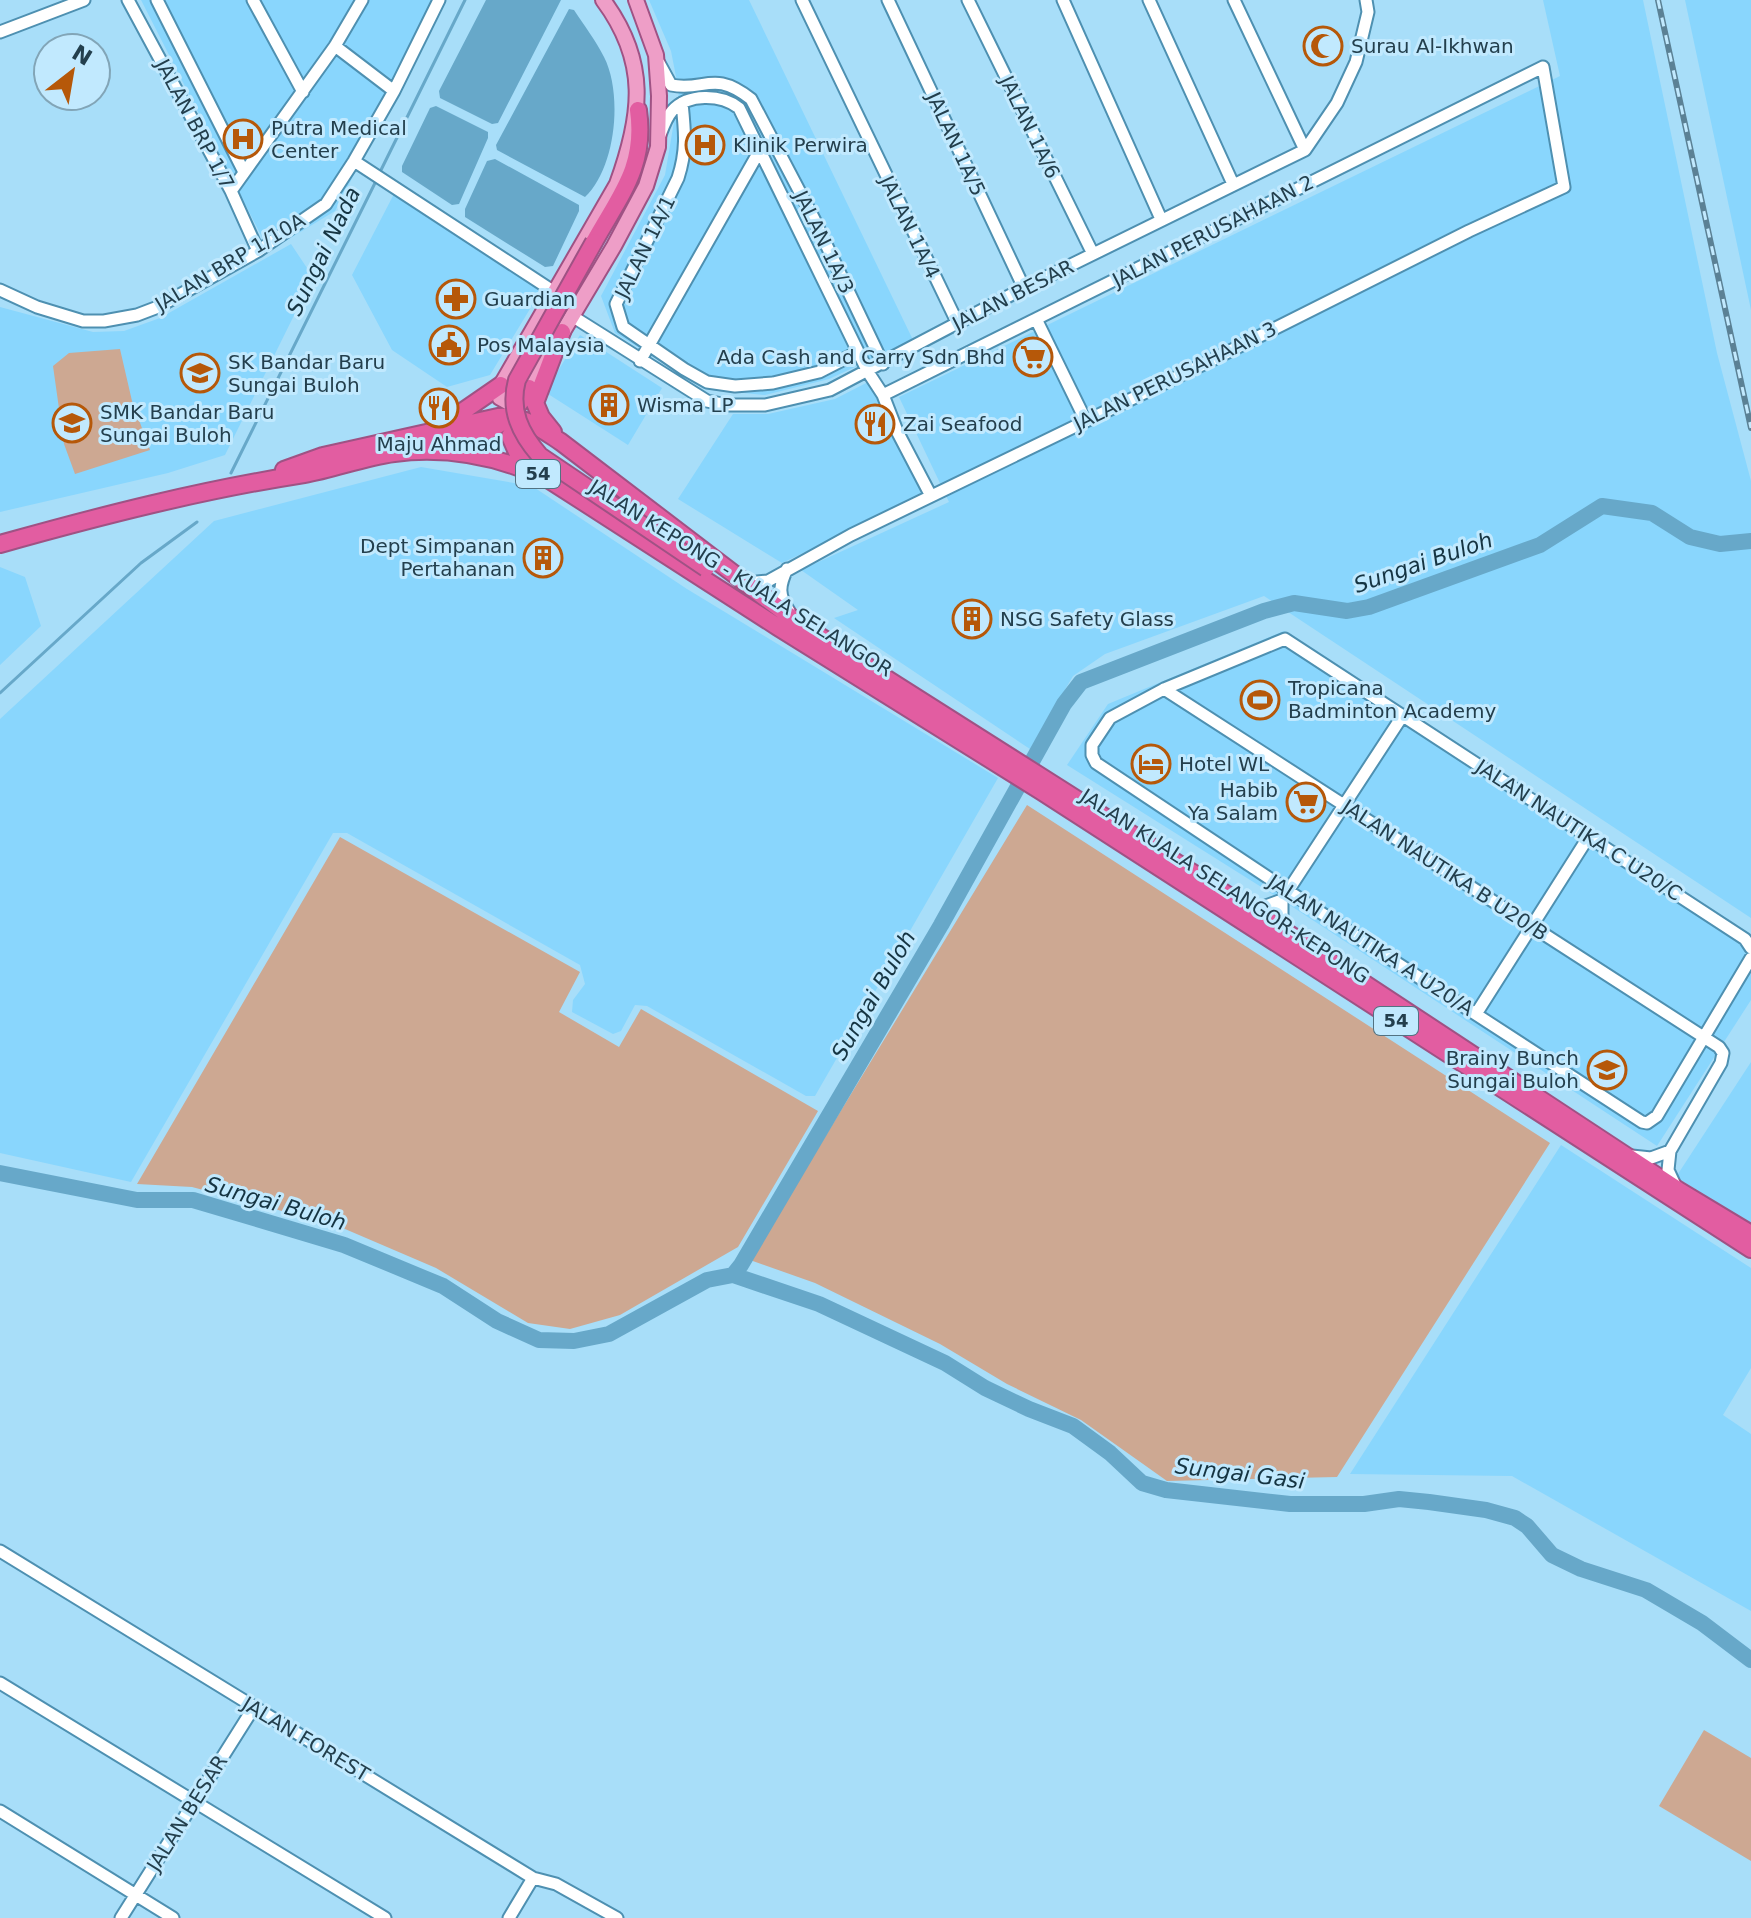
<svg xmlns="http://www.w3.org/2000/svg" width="1751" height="1918" font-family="'DejaVu Sans',sans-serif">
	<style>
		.built { fill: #89d6fd }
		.green { fill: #cda892 }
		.water { fill: #67a8c9 }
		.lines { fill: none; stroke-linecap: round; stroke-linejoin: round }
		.stream { stroke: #67a8c9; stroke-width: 3 }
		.river { stroke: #67a8c9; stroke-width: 16 }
		.minor-casing { stroke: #4e90b1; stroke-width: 15 }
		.major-casing { stroke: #9f5284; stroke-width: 18 }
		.highway-casing { stroke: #9f5284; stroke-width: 20 }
		.minor { stroke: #fff; stroke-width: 11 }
		.major { stroke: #ee9ec7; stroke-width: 14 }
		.highway { stroke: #e25da1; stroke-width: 16 }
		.rail-casing { stroke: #5b8195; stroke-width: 6 }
		.rail { stroke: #c1e9fe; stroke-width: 3; stroke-dasharray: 9; stroke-linecap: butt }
		.highway-bridge-casing { stroke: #9f5284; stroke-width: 20; stroke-linecap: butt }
		.highway-bridge { stroke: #e25da1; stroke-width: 16 }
		.labels { text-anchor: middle; stroke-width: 6; stroke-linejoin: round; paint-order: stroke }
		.shield { fill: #c1e9fe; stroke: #527282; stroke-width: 2 }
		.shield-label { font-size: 18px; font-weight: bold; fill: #233f4d }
		.poi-label { font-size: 20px; fill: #233f4d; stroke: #c1e9fe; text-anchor: start }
		.street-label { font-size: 20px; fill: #233f4d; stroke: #c1e9fe }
		.water-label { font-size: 22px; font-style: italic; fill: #153442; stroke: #c1e9fe }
	</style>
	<rect width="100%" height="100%" fill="#a8def9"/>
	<path class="built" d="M 141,0 L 445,0 L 335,211 L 269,251 Z
		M 649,0 L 749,0 L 913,340 L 829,379 L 765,395 L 705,389 L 615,333 L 601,296 L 665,175 L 679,92 L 671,51 Z
		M 1543,0 L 1643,0 L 1717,353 L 1751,481 L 1751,918 L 1264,596 L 1105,654 L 1073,676 L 1030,749 L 834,618 L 858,610 L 801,570 L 949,502 L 899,397 L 1560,76 Z
		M 1685,0 L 1751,0 L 1751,310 Z
		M 395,192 L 542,289 L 490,375 L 447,387 L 392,350 L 352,275 Z
		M 291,244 L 313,277 L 225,455 L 168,473 L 0,512 L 0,307 L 93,332 L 124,331 L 160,318 Z
		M 580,335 L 662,388 L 628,445 L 545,392 Z
		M 870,381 L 926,495 L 782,563 L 678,499 L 733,414 L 768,414 L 835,399 Z
		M 421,467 L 532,486 L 687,589 L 998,778 L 815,1096 L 806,1096 L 647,1006 L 635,1005 L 621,1031 L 613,1034 L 572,1012 L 573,1000 L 585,984 L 580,965 L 347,833 L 333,833 L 131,1182 L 0,1153 L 0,719 L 214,521 Z
		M 0,567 L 25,577 L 41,626 L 0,665 Z
		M 1284,631 L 1751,935 L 1751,1000 L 1657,1146 L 1282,900 L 1067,765 L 1108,704 Z
		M 1751,1062 L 1751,1224 L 1676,1177 Z
		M 1561,1145 L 1751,1268 L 1751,1368 L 1723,1415 L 1751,1434 L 1751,1611 L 1512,1476 L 1350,1474 Z"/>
	<path class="green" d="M 120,349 L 132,401 L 150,450 L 75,474 L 64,444 L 53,366 L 69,353 Z
		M 1027,805 L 1550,1143 L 1337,1477 L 1167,1481 L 1081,1420 L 1007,1384 L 940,1344 L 815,1283 L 750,1260 Z
		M 340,837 L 580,972 L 559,1012 L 619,1047 L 641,1009 L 818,1111 L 738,1247 L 620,1315 L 570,1329 L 528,1323 L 436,1268 L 338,1226 L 192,1187 L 137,1184 Z
		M 1704,1730 L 1751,1758 L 1751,1861 L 1659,1806 Z"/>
	<path class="water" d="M 486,0 L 561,0 L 498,123 L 492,124 L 440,98 L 439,91 Z
		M 569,9 L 574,10 C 584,25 596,41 604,57 C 623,94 616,168 585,197 L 497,150 L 496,145 Z
		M 436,106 L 488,132 L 488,138 L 459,204 L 452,205 L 402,172 L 402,166 L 430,108 Z
		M 495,159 L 579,205 L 579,211 L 553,266 L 545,267 L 465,217 L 465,209 L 487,161 Z"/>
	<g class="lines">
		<path class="stream" d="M 380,172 L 465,0
			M 231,473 L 377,179
			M 0,693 L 141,563 L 197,522"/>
		<path class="river" d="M 0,1173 L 137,1200 L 193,1200 L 344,1245 L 443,1286 L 497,1321 L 539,1340 L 574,1341 L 609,1334 L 707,1280 L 733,1275 L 741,1265 L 941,925 L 1064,704 L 1081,682 L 1264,611 L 1294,603 L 1347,611 L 1369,607 L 1540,545 L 1602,506 L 1652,513 L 1690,537 L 1720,544 L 1751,541
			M 733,1275 L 819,1304 L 945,1363 L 985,1388 L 1029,1409 L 1073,1426 L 1110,1453 L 1142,1483 L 1166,1490 L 1290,1504 L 1364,1504 L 1399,1499 L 1429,1502 L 1486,1510 L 1515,1518 L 1527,1526 L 1552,1555 L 1581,1569 L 1646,1590 L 1702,1623 L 1751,1660"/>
		<defs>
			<path id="minor" d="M 128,0 L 231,191 L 258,251
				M 157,0 L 244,172
				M 253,0 L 303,92
				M 802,0 L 958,324
				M 888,0 L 1024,288
				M 968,0 L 1093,254
				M 1063,0 L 1161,219
				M 1149,0 L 1233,184
				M 1234,0 L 1305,150
				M 0,32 L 84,0
				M 335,46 L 394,91
				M 659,63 L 671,85 C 705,92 713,69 751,99 L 814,219 L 883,364
				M 682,103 C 685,132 687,150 678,178 L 616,304 L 623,327 L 684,369 L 707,382 L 735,386 L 773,383 L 819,372 L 858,352
				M 660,135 C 663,127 666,118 672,111 C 688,93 721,94 739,108 L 868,372 L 883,395 L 897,431 L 931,496
				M 354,161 L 556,293
				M 231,191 L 335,46 L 362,0
				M 0,290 L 37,307 L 83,321 L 104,321 L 137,315 L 158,307 L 258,251 L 326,204 L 354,161 L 394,91 L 439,0
				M 572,316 L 707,401 L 727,405 L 765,405 L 830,390 L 1024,288 L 1305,150 L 1337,103 L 1356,62 L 1368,12 L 1366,0
				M 1036,319 L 1085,419
				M 640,361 L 760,150
				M 787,569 C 779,586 778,595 789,611
				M 747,583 L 768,581 L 851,535 L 1214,359 L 1469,231 L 1564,187 L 1543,67 L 883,395
				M 1164,689 L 1719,1047 L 1723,1053 L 1721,1063 L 1670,1151 L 1668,1170 L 1675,1185
				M 1247,907 L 1263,907 L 1282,900
				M 1289,933 L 1282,917 L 1282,900 L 1403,715
				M 1751,948 L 1745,939 L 1285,639 L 1164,689 L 1110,718 L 1092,745 L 1092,755 L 1096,763 L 1383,954 L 1642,1122 L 1647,1123 L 1657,1116 L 1751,958
				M 1476,1014 L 1589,836
				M 1632,1156 L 1651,1158 L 1670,1151
				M 0,1551 L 533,1878 L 556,1884 L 617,1918
				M 0,1683 L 385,1918
				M 0,1811 L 173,1918
				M 121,1918 L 254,1707
				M 509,1918 L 533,1878"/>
			<path id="major" d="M 558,340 L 614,246 L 646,186 L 658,147 L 659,96 L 656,55 L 636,0
				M 547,357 C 537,374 528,395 509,403 L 500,398 L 501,385 L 617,184 C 642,115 649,62 603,0"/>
			<path id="highway" d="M 594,242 C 620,195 646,167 638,110
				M 531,423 L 518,426 L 510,436 L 517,452 L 535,468
				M 443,425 L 501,385
				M 553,432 L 541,417 L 535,403 L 562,332
				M 431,445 C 479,436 504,434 529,388
				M 284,470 L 323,456 L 498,417 C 524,415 541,429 561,442 L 797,622 L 1289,934 L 1678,1190 L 1751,1234
				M 0,544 C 100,516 201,490 304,474 C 334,469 363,457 394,453 C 447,446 500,457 548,479 L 778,627 L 1041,791 L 1751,1249"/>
		</defs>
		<use href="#minor" class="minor-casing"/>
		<use href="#major" class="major-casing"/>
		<use href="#highway" class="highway-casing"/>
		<use href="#minor" class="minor"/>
		<use href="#major" class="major"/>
		<use href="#highway" class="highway"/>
		<defs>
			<path id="rail" d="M 1658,0 L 1751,428"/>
		</defs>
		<use href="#rail" class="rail-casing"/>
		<use href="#rail" class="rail"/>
		<defs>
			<path id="highway-bridge" d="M 594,242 L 517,380 C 509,410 520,433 540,456 L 706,568"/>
		</defs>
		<use href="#highway-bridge" class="highway-bridge-casing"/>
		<use href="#highway-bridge" class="highway-bridge"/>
	</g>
	<defs>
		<symbol id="mosque-ring" viewBox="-11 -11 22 22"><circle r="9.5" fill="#c1e9fe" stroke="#b65809" stroke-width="1.5"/><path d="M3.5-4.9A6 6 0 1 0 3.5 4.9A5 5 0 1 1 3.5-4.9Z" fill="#b65809"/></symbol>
		<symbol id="hospital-ring" viewBox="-11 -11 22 22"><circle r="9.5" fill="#c1e9fe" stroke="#b65809" stroke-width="1.5"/><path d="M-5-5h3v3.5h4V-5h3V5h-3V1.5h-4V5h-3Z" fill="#b65809"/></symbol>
		<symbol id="pharmacy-ring" viewBox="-11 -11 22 22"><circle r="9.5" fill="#c1e9fe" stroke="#b65809" stroke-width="1.5"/><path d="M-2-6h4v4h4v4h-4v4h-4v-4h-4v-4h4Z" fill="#b65809"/></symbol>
		<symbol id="civic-ring" viewBox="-11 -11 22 22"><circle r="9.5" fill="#c1e9fe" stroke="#b65809" stroke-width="1.5"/><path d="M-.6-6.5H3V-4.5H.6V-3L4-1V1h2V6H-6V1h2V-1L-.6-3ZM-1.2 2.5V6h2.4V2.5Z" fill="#b65809"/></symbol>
		<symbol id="supermarket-ring" viewBox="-11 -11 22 22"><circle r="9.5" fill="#c1e9fe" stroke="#b65809" stroke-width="1.5"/><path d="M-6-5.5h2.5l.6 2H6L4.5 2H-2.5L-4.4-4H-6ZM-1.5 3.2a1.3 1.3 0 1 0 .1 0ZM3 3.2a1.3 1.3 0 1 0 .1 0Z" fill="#b65809"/></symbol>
		<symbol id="school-ring" viewBox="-11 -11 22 22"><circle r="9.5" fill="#c1e9fe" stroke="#b65809" stroke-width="1.5"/><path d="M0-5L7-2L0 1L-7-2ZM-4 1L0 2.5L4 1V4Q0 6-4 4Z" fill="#b65809"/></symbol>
		<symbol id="building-ring" viewBox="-11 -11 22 22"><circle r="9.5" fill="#c1e9fe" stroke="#b65809" stroke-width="1.5"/><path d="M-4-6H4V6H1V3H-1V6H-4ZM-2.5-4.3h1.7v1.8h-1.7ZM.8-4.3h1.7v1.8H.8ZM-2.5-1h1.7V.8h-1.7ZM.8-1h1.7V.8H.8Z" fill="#b65809"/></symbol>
		<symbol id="restaurant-ring" viewBox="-11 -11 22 22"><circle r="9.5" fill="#c1e9fe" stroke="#b65809" stroke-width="1.5"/><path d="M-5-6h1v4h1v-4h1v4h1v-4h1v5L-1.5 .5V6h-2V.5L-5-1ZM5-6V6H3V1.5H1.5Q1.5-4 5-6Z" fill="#b65809"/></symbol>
		<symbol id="stadium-ring" viewBox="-11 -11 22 22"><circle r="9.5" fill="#c1e9fe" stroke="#b65809" stroke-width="1.5"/><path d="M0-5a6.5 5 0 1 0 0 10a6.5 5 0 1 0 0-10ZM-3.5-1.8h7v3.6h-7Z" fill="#b65809"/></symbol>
		<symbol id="hotel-ring" viewBox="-11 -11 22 22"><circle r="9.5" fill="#c1e9fe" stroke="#b65809" stroke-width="1.5"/><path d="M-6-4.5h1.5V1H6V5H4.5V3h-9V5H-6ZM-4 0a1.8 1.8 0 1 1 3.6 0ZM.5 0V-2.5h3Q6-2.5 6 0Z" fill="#b65809"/></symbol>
	</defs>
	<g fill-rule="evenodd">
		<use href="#mosque-ring" x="1301" y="24" width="44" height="44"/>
		<use href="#hospital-ring" x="221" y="117" width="44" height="44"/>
		<use href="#hospital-ring" x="683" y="123" width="44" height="44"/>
		<use href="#pharmacy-ring" x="434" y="277" width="44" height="44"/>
		<use href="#civic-ring" x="427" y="323" width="44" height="44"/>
		<use href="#supermarket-ring" x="1011" y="335" width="44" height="44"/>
		<use href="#school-ring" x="178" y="351" width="44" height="44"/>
		<use href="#building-ring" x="587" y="383" width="44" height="44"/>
		<use href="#restaurant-ring" x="417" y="386" width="44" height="44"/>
		<use href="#school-ring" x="50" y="401" width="44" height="44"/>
		<use href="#restaurant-ring" x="853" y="402" width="44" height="44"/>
		<use href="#building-ring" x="521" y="536" width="44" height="44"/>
		<use href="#building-ring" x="950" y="597" width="44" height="44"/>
		<use href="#stadium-ring" x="1238" y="678" width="44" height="44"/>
		<use href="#hotel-ring" x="1129" y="742" width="44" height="44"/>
		<use href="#supermarket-ring" x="1284" y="780" width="44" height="44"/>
		<use href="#school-ring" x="1585" y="1048" width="44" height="44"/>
	</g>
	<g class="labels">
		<g class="shield">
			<rect x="516" y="460" width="44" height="28" rx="6"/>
			<rect x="1374" y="1007" width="44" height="28" rx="6"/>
		</g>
		<g class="shield-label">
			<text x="538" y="480">54</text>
			<text x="1396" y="1027">54</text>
		</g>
		<g class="poi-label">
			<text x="1351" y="53">Surau Al-Ikhwan</text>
			<text x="271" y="135">Putra Medical<tspan x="271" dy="23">Center</tspan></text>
			<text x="733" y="152">Klinik Perwira</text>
			<text x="484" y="306">Guardian</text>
			<text x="477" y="352">Pos Malaysia</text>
			<text x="1005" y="364" text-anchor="end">Ada Cash and Carry Sdn Bhd</text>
			<text x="228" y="369">SK Bandar Baru<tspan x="228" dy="23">Sungai Buloh</tspan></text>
			<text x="637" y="412">Wisma LP</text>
			<text x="100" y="419">SMK Bandar Baru<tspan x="100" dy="23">Sungai Buloh</tspan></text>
			<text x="903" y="431">Zai Seafood</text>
			<text x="439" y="451" text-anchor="middle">Maju Ahmad</text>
			<text x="515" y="553" text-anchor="end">Dept Simpanan<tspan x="515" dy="23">Pertahanan</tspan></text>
			<text x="1000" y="626">NSG Safety Glass</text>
			<text x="1288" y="695">Tropicana<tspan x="1288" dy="23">Badminton Academy</tspan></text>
			<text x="1179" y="771">Hotel WL</text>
			<text x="1278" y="797" text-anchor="end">Habib<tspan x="1278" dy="23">Ya Salam</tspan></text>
			<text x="1579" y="1065" text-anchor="end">Brainy Bunch<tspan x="1579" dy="23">Sungai Buloh</tspan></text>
		</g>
		<g class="street-label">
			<text transform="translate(195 124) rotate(62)" y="7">JALAN BRP 1/7</text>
			<text transform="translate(1030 127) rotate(64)" y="7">JALAN 1A/6</text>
			<text transform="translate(956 144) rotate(65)" y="7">JALAN 1A/5</text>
			<text transform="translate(910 227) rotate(64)" y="7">JALAN 1A/4</text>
			<text transform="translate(1213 231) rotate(-27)" y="7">JALAN PERUSAHAAN 2</text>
			<text transform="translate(824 242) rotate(64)" y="7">JALAN 1A/3</text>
			<text transform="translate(645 247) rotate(-64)" y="7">JALAN 1A/1</text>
			<text transform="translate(230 262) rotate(-31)" y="7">JALAN BRP 1/10A</text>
			<text transform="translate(1013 295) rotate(-27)" y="7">JALAN BESAR</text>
			<text transform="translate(1175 376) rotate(-26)" y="7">JALAN PERUSAHAAN 3</text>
			<text transform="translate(741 578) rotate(32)" y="7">JALAN KEPONG - KUALA SELANGOR</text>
			<text transform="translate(1579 830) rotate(33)" y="7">JALAN NAUTIKA C U20/C</text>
			<text transform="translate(1445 870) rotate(33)" y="7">JALAN NAUTIKA B U20/B</text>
			<text transform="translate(1225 886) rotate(33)" y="7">JALAN KUALA SELANGOR-KEPONG</text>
			<text transform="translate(1371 945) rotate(33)" y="7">JALAN NAUTIKA A U20/A</text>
			<text transform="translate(306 1739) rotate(31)" y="7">JALAN FOREST</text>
			<text transform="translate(187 1813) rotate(-58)" y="7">JALAN BESAR</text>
		</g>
		<g class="water-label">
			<text transform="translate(323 251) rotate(-64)" y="8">Sungai Nada</text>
			<text transform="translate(1423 562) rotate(-19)" y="8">Sungai Buloh</text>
			<text transform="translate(873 995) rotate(-60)" y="8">Sungai Buloh</text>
			<text transform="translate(276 1203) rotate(16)" y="8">Sungai Buloh</text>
			<text transform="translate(1240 1473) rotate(7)" y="8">Sungai Gasi</text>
		</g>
	</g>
	<g transform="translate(72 72) rotate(31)"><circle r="38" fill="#c1e9fe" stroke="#82a5b7" stroke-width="2"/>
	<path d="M0-6L14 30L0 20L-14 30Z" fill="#b65809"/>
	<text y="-12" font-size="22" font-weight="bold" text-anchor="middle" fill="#233f4d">N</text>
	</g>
</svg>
